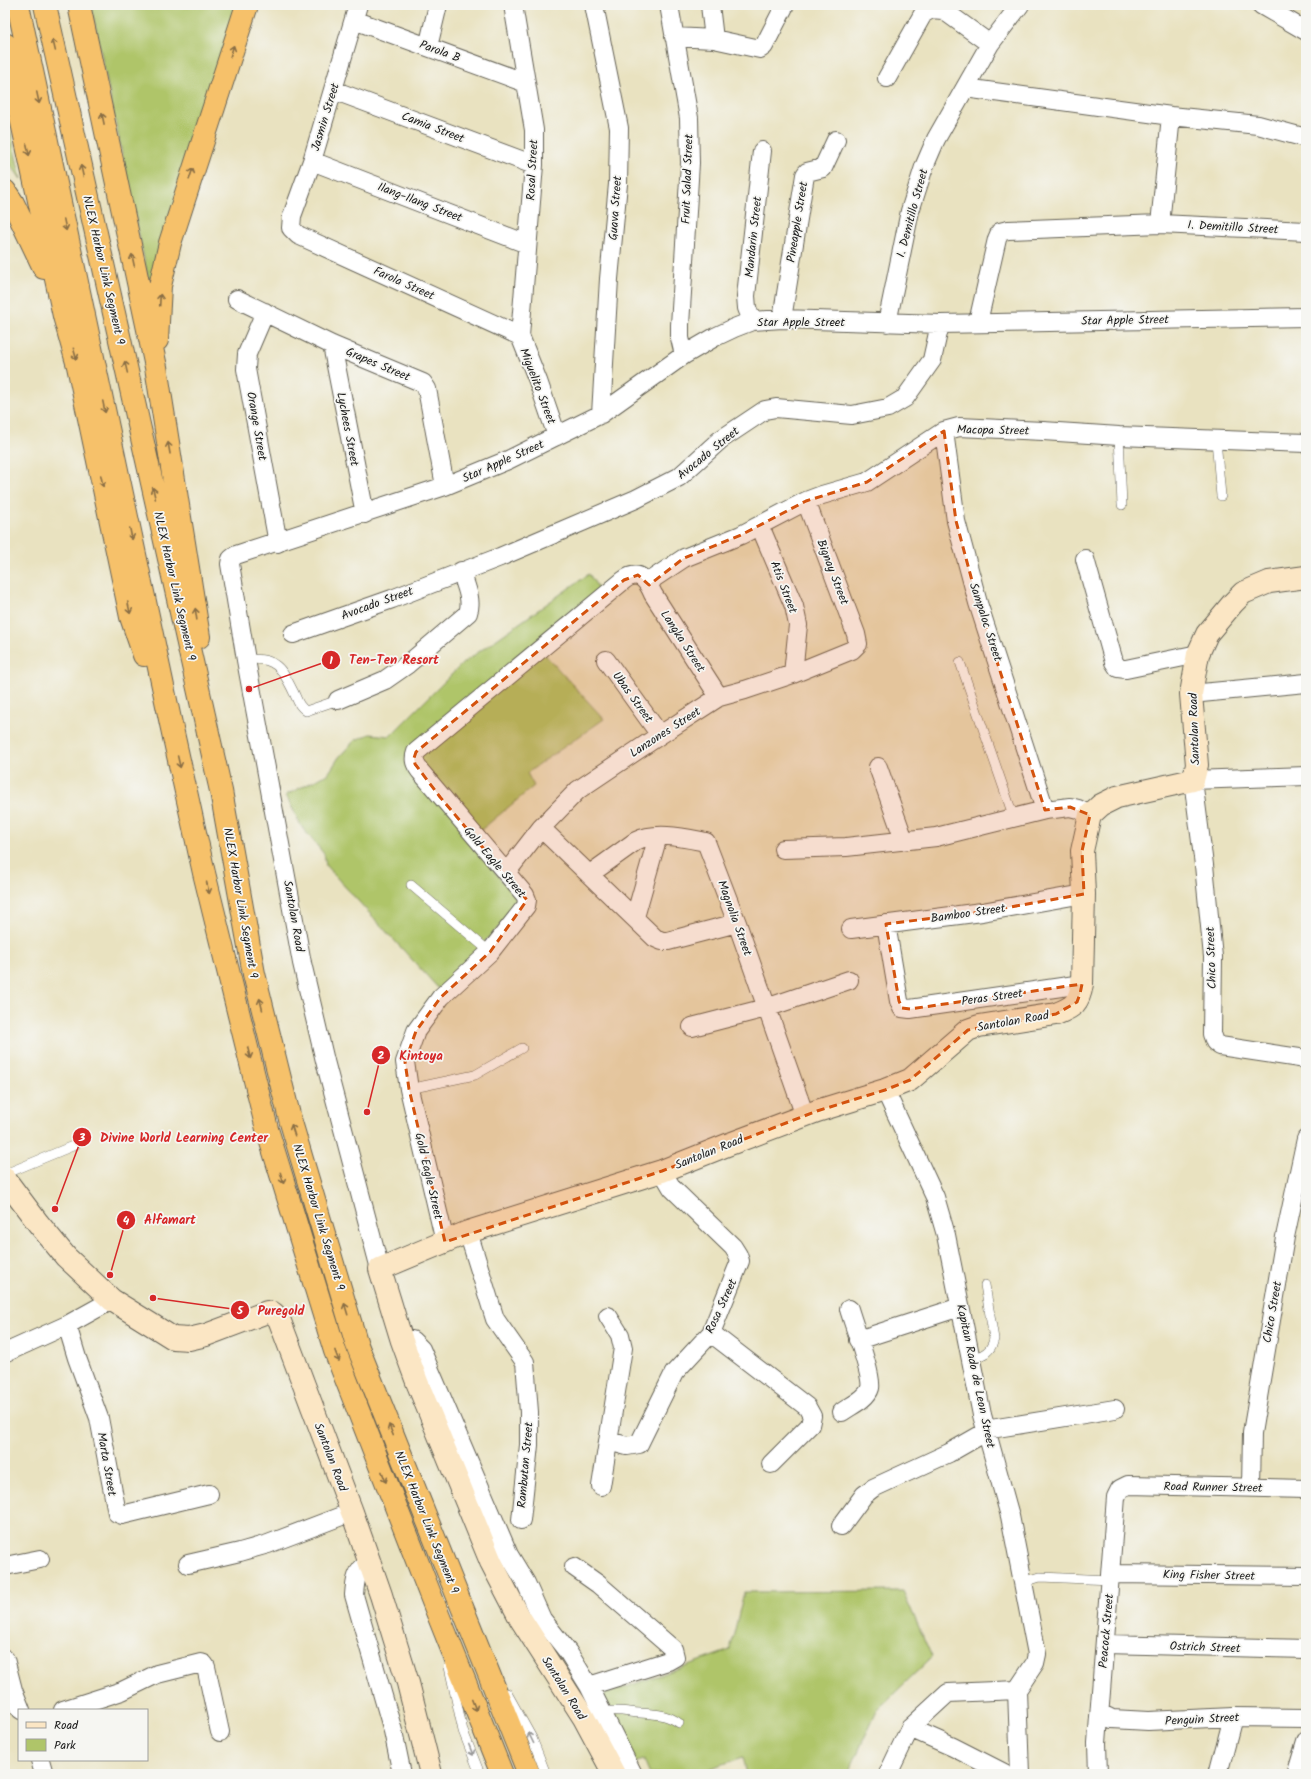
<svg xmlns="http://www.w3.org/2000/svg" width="1311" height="1779" font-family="Kalam,sans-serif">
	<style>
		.green { fill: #afc569; stroke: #667042 }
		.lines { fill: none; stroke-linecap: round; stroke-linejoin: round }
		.lane-casing { stroke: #646155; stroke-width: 10 }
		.street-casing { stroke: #646155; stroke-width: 20 }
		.secondary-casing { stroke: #646155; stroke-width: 24 }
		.highway-casing { stroke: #646155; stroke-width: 24 }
		.lane { stroke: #fff; stroke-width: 9 }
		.street { stroke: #fff; stroke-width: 18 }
		.secondary { stroke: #fbe6c4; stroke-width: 22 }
		.highway { stroke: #f6c16b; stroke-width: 22 }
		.oneway { stroke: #896e44 }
		.oneway2 { stroke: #999 }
		.marked { fill: #d4530e; fill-opacity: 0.2; stroke: #d4530e; stroke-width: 3; stroke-dasharray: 8 5; stroke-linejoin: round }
		.labels { text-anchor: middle; stroke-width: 3.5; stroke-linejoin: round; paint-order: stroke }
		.street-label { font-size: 12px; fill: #1c1c1c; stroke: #f6f6f2 }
		.leader { fill: none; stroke: #d62828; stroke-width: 1.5 }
		.callout-dot { fill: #d62828; stroke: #f6f6f2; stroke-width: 1.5 }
		.mark-label { font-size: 12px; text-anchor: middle; font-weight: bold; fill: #fff }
		.callout-label { font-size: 13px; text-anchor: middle; font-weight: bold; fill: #d62828; stroke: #f6f6f2; stroke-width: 3.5; stroke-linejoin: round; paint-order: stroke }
	</style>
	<rect width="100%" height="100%" fill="#f6f6f2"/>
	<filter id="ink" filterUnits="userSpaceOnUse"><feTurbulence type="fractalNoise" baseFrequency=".025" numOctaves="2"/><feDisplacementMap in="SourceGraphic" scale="8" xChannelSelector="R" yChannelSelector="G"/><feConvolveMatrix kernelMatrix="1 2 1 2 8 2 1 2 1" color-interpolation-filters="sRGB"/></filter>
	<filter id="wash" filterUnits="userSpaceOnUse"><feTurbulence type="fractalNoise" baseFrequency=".012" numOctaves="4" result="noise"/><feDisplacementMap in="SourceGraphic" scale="16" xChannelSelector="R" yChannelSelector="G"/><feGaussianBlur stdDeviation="0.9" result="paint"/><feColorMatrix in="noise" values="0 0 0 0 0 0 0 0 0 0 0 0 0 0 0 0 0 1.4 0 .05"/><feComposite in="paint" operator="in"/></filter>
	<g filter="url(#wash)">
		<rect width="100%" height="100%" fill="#e9e2c0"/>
		<path class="green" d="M 91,5 L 240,5 L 152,297 Z
			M 5,107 L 21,179 L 5,157 Z
			M 589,574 L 608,603 L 538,647 L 604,719 L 527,773 L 534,786 L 469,840 L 521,904 L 439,989 L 326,866 L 324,854 L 301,826 L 286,795 L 328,774 L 339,757 L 355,740 L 370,734 L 390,736 L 463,663 Z
			M 903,1591 L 932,1657 L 877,1710 L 848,1774 L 747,1774 L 743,1757 L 695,1774 L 650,1774 L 644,1760 L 630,1764 L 598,1697 L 730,1650 L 744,1592 Z"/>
	</g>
	<g filter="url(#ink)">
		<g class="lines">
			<defs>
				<path id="lane" d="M 1119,436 L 1122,505
					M 1216,440 L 1221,496
					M 246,660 C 275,656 282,668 294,693 C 298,701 298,705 306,711 L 338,700
					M 960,662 L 1014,818
					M 411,885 L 490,952
					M 409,1089 L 475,1075 L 522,1048
					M 5,1174 L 75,1145
					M 971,1358 C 983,1356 991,1352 994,1339 L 985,1285
					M 1024,1582 L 1040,1577 L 1111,1580
					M 449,1667 L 463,1731 L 480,1774
					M 507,1693 L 532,1738 L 546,1774
					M 602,1712 C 616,1709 627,1712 640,1713 C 655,1714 667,1714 679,1723"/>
				<path id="street" d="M 358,5 L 312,161 L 292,216 L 291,228 L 298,235 L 520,336
					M 513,5 L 534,130 L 534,165 L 520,336 L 538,381 L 557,436
					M 594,5 L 619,128 L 618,184 L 609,279 L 601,414
					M 669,5 L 689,118 L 690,163 L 680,325 L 680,338 L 684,355
					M 710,5 L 714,39
					M 1261,5 L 1306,31
					M 354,20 L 526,83
					M 674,37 L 714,39 L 760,49 L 764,46 L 785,5
					M 428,47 L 438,5
					M 887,78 L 923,14 L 931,9 L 943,10 L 990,44
					M 965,88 L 1171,116 L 1258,125 L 1306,138
					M 333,90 L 534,165
					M 312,161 L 527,244
					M 1160,224 L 1171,116
					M 237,299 L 332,345 L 423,383 L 427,389 L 445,486
					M 265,312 L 247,354 L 246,369 L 278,543
					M 782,319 L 805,175 L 807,172 L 823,168 L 836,140
					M 752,321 L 747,308 L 746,296 L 762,151
					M 978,322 L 997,239 L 1000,232 L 1008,230 L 1160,224 L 1306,231
					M 887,323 L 910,211 L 924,167 L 936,139 L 990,44 L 1020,5
					M 332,345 L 365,514
					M 944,431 L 956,521 L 978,603 L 1045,810
					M 760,526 L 794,606 L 798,625 L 793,674
					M 1085,559 L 1114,662 L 1118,668 L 1126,669 L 1198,654
					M 649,585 L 654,578 L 684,558 L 741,535 L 806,501 L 822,495 L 867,482 L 944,431 L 959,427 L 1043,431 L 1119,436 L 1306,443
					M 293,634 L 392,599 L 500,557 L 636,499 L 679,477 L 720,440 L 765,410 L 776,408 L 852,415 L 888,408 L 905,398 L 932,360 L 940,324
					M 606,660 L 660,735
					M 1191,694 L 1306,683
					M 338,700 L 385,680 L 408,664 L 468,613 C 473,600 465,584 461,571
					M 878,767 L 904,840
					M 1306,776 L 1193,780 L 1204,865 L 1213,957 L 1212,1034 L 1215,1042 L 1220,1046 L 1306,1059
					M 541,828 L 655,938 L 662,941 L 668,941 L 737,923
					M 783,849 L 846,847 L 936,837 L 1045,810 L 1070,807 L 1078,809 L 1090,815
					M 506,873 L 541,828 L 578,790 L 660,735 L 719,697 L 745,690 L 793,674 L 852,650 L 858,644 L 856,634 L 806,501
					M 590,874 L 636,841 C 656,831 685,838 706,842 L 737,923 L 805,1116
					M 635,917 L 658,836
					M 886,924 L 899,1001 L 902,1008 L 910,1009 L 1082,984
					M 851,929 L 982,912 L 1084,894
					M 692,1027 L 766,1008 L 849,980
					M 885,1090 L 935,1197 L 946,1235 L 982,1415 L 1010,1516 L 1037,1654 L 1035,1663 L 1017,1690 L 1020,1774
					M 468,1232 L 495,1319 L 525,1362 L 529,1412 L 529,1445 L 521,1520
					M 445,1242 L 409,1089 L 405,1062 L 416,1031 L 441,997 L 490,952 L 526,906 L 527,900 L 525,895 L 420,771 C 415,764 413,760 416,752 L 624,580 C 639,569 647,580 653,594 L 719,697
					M 380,1269 L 325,1061 L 302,963 L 246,660 L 230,564 L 231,559 L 236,555 L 445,486 L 508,460 L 601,414 L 684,355 L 715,337 L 734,328 L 752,321 L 782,319 L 940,324 L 1306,317
					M 67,1325 L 77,1358 L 99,1418 L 117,1513 L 122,1515 L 209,1494
					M 711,1333 L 807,1407 L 812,1416 L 810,1425 L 771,1464
					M 858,1340 L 960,1307
					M 402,1341 L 412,1340 L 421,1349 L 509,1555 L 526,1583 L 542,1619 L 568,1652 L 589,1686 L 633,1774
					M 5,1353 L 67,1325 L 112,1300
					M 842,1412 C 850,1406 867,1399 870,1388 C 873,1377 853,1323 849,1309
					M 608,1441 L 627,1446 L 639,1444 L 674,1373 L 711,1333 L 740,1261 L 738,1255 L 733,1247 L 672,1188 L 662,1171
					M 601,1486 L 623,1348 L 620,1335 L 608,1316
					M 1251,1487 L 1252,1433 L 1285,1237 L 1306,1139
					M 841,1526 L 864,1495 L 873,1488 L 949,1453 L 991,1429 L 1115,1409
					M 369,1563 C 356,1570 355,1581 354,1595 L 393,1731 L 402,1774
					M 188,1564 L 240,1552 L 268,1544 L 352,1512
					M 5,1566 L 40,1559
					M 574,1567 L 598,1584 L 673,1649 L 675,1657 L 668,1661 L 589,1686
					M 1111,1574 L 1306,1576
					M 1105,1644 L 1306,1649
					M 5,1659 L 13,1690 L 21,1710
					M 63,1710 L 122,1691 L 157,1674 L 201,1663 L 204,1664 L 206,1667 L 220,1732
					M 1100,1713 L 1112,1719 L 1148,1721 L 1233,1717 L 1306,1718
					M 910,1728 L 953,1747 L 1006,1774
					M 40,1760 L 44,1774
					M 888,1774 L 910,1728 L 948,1693 L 1017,1690
					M 1098,1774 L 1097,1743 L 1116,1497 L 1120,1489 L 1128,1485 L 1306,1489
					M 1218,1774 L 1233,1717
					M 1296,1774 L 1306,1741"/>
				<path id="secondary" d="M 5,1179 L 38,1223 L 66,1257 L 112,1300 L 173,1338 L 189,1339 L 206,1335 L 267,1312 L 273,1313 L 279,1319 L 352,1512 L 381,1595 L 408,1683 L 431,1774
					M 614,1774 L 584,1718 L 520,1618 L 491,1562 L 417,1382 L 402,1341 L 380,1269 L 468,1232 L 662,1171 L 727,1145 L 817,1111 L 885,1090 L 910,1080 L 968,1030 L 979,1026 L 1056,1014 C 1074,1007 1079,1003 1082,984 L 1084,894 L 1082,851 L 1090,815 L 1101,805 L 1117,797 L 1193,780 L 1197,765 L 1191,694 L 1198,654 L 1207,634 L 1233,603 L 1243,593 L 1269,582 L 1306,577"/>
				<path id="highway" d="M 18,5 L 171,724 L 204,873 L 267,1129 L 335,1351 L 439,1617 L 502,1774
					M 45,5 L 221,791 L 254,974 L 290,1119 L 357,1345 L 529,1774
					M 79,5 L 156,367 L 199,637
					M 5,44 L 64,316 L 78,366 L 131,617 L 144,655
					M 5,191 L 13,203 L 44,268
					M 157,340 L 160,286 L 170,243 L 247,5"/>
			</defs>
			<use href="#lane" class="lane-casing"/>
			<use href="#street" class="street-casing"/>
			<use href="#secondary" class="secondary-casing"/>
			<use href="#highway" class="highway-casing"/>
			<use href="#lane" class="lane"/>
			<use href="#street" class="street"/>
			<use href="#secondary" class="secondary"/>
			<use href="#highway" class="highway"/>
		</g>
		<defs><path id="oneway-shaft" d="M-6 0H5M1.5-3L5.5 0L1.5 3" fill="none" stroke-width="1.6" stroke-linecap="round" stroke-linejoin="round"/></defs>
		<g class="oneway">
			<use href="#oneway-shaft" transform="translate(54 45) rotate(-103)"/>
			<use href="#oneway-shaft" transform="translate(232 51) rotate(-72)"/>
			<use href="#oneway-shaft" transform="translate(38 98) rotate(78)"/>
			<use href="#oneway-shaft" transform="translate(103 119) rotate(-102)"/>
			<use href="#oneway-shaft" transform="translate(28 150) rotate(78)"/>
			<use href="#oneway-shaft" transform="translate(82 171) rotate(-103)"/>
			<use href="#oneway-shaft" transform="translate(191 174) rotate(-72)"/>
			<use href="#oneway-shaft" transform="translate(65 225) rotate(78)"/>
			<use href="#oneway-shaft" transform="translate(133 260) rotate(-102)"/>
			<use href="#oneway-shaft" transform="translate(160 300) rotate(-87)"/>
			<use href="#oneway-shaft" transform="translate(75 354) rotate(74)"/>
			<use href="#oneway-shaft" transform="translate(126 367) rotate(-103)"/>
			<use href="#oneway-shaft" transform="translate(104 407) rotate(78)"/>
			<use href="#oneway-shaft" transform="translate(169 448) rotate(-100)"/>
			<use href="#oneway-shaft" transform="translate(102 481) rotate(78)"/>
			<use href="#oneway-shaft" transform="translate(154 493) rotate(-103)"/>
			<use href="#oneway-shaft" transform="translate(131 534) rotate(78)"/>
			<use href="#oneway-shaft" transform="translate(129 608) rotate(78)"/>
			<use href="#oneway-shaft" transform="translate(196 614) rotate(-98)"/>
			<use href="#oneway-shaft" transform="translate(179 762) rotate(77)"/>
			<use href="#oneway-shaft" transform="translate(208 888) rotate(76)"/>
			<use href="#oneway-shaft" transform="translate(261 1004) rotate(-104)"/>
			<use href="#oneway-shaft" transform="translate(249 1053) rotate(76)"/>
			<use href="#oneway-shaft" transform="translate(293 1130) rotate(-107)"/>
			<use href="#oneway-shaft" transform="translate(282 1178) rotate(73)"/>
			<use href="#oneway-shaft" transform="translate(346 1309) rotate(-107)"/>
			<use href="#oneway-shaft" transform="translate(337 1356) rotate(69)"/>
			<use href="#oneway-shaft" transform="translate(391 1430) rotate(-112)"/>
			<use href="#oneway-shaft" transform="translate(384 1477) rotate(69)"/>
			<use href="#oneway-shaft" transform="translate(474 1705) rotate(68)"/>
		</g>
		<g class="oneway2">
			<use href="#oneway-shaft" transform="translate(531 1738) rotate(-116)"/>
			<use href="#oneway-shaft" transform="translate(471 1750) rotate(68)"/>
		</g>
	</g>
	<path class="marked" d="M 944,431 L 956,521 L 978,603 L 1045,810 L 1070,807 L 1090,815 L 1082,851 L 1084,894 L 982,912 L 886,924 L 899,1001 L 902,1008 L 910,1009 L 1082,984 L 1080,994 L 1077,1002 L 1056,1014 L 968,1030 L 910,1080 L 885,1090 L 817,1111 L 662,1171 L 445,1242 L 409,1089 L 405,1062 L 416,1031 L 441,997 L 490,952 L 527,900 L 440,797 L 415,764 L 414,758 L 416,752 L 624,580 L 638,575 L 649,585 L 684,558 L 741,535 L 806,501 L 867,482 Z"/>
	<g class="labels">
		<g class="street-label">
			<text transform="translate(440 51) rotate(20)" y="4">Parola B</text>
			<text transform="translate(325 117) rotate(-73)" y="4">Jasmin Street</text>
			<text transform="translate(433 127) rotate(21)" y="4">Camia Street</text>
			<text transform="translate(532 170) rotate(-87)" y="4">Rosal Street</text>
			<text transform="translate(687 179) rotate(-88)" y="4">Fruit Salad Street</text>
			<text transform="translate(420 202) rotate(21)" y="4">Ilang-Ilang Street</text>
			<text transform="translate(615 208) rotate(-86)" y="4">Guava Street</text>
			<text transform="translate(912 213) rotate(-75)" y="4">I. Demitillo Street</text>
			<text transform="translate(797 222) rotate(-81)" y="4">Pineapple Street</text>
			<text transform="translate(1233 227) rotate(3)" y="4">I. Demitillo Street</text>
			<text transform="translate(753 237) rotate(-84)" y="4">Mandarin Street</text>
			<text transform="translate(104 270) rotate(77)" y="4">NLEX Harbor Link Segment 9</text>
			<text transform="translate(404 283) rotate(24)" y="4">Farola Street</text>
			<text transform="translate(1125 320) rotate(-1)" y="4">Star Apple Street</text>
			<text x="801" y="326">Star Apple Street</text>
			<text transform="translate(378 364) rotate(23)" y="4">Grapes Street</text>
			<text transform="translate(538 386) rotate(69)" y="4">Miguelito Street</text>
			<text transform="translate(257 426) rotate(80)" y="4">Orange Street</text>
			<text transform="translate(348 429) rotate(79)" y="4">Lychees Street</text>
			<text transform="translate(993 430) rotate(1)" y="4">Macopa Street</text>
			<text transform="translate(708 453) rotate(-39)" y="4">Avocado Street</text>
			<text transform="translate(503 461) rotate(-24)" y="4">Star Apple Street</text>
			<text transform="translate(833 572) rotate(69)" y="4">Bignay Street</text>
			<text transform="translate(175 586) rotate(77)" y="4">NLEX Harbor Link Segment 9</text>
			<text transform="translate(784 587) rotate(69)" y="4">Atis Street</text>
			<text transform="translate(377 603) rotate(-20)" y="4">Avocado Street</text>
			<text transform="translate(986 622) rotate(72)" y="4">Sampaloc Street</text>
			<text transform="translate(683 641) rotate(57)" y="4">Langka Street</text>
			<text transform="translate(633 697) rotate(54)" y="4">Ubas Street</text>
			<text transform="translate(1194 729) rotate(-92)" y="4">Santolan Road</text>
			<text transform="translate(665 732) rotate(-33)" y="4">Lanzones Street</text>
			<text transform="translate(495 862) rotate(50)" y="4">Gold Eagle Street</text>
			<text transform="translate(241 903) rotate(80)" y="4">NLEX Harbor Link Segment 9</text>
			<text transform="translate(968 913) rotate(-8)" y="4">Bamboo Street</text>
			<text transform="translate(294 916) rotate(80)" y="4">Santolan Road</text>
			<text transform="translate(735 918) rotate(70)" y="4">Magnolia Street</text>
			<text transform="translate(1211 958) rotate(-92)" y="4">Chico Street</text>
			<text transform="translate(992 997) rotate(-8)" y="4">Peras Street</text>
			<text transform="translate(1013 1021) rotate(-10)" y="4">Santolan Road</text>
			<text transform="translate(709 1152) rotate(-22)" y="4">Santolan Road</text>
			<text transform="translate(429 1176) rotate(77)" y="4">Gold Eagle Street</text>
			<text transform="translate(319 1217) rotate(73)" y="4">NLEX Harbor Link Segment 9</text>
			<text transform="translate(721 1306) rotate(-65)" y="4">Rosa Street</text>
			<text transform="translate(1272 1312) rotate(-80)" y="4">Chico Street</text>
			<text transform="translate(976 1376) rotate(78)" y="4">Kapitan Rado de Leon Street</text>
			<text transform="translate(331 1457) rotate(69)" y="4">Santolan Road</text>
			<text transform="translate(107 1464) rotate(80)" y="4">Marta Street</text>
			<text transform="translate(525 1465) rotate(-85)" y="4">Rambutan Street</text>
			<text transform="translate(1213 1487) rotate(1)" y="4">Road Runner Street</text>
			<text transform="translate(427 1522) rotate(68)" y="4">NLEX Harbor Link Segment 9</text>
			<text transform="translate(1209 1575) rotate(1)" y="4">King Fisher Street</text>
			<text transform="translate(1106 1631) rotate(-85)" y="4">Peacock Street</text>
			<text transform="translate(1205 1647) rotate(2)" y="4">Ostrich Street</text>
			<text transform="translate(564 1688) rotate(58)" y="4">Santolan Road</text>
			<text transform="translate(1202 1719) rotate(-3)" y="4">Penguin Street</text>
		</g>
	</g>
	<path class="leader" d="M249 689L331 660M367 1112L381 1055M55 1209L82 1137M110 1275L126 1220M153 1298L240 1310"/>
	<g class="callout-dot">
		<circle cx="249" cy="689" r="4"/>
		<circle cx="367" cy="1112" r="4"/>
		<circle cx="55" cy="1209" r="4"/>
		<circle cx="110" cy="1275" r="4"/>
		<circle cx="153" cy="1298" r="4"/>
		<circle cx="331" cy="660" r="10"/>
		<circle cx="381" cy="1055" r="10"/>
		<circle cx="82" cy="1137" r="10"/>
		<circle cx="126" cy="1220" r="10"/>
		<circle cx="240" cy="1310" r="10"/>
	</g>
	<g class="mark-label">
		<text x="331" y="664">1</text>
		<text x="381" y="1059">2</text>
		<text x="82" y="1141">3</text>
		<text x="126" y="1224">4</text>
		<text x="240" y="1314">5</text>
	</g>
	<g class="callout-label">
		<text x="394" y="664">Ten-Ten Resort</text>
		<text x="421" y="1060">Kintoya</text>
		<text x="184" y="1142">Divine World Learning Center</text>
		<text x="170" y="1224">Alfamart</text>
		<text x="281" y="1315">Puregold</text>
	</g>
	<rect width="1311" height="1779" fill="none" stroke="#f6f6f2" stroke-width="20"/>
	<rect x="18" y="1709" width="130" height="52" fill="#f6f6f2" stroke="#9f9f9c"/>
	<rect x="26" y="1722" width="20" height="6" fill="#fbe6c4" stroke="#9f9f9c"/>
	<text x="54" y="1729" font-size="12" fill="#1c1c1c">Road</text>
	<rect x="26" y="1739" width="20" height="12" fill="#afc569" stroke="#9f9f9c"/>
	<text x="54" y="1749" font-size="12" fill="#1c1c1c">Park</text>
</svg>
